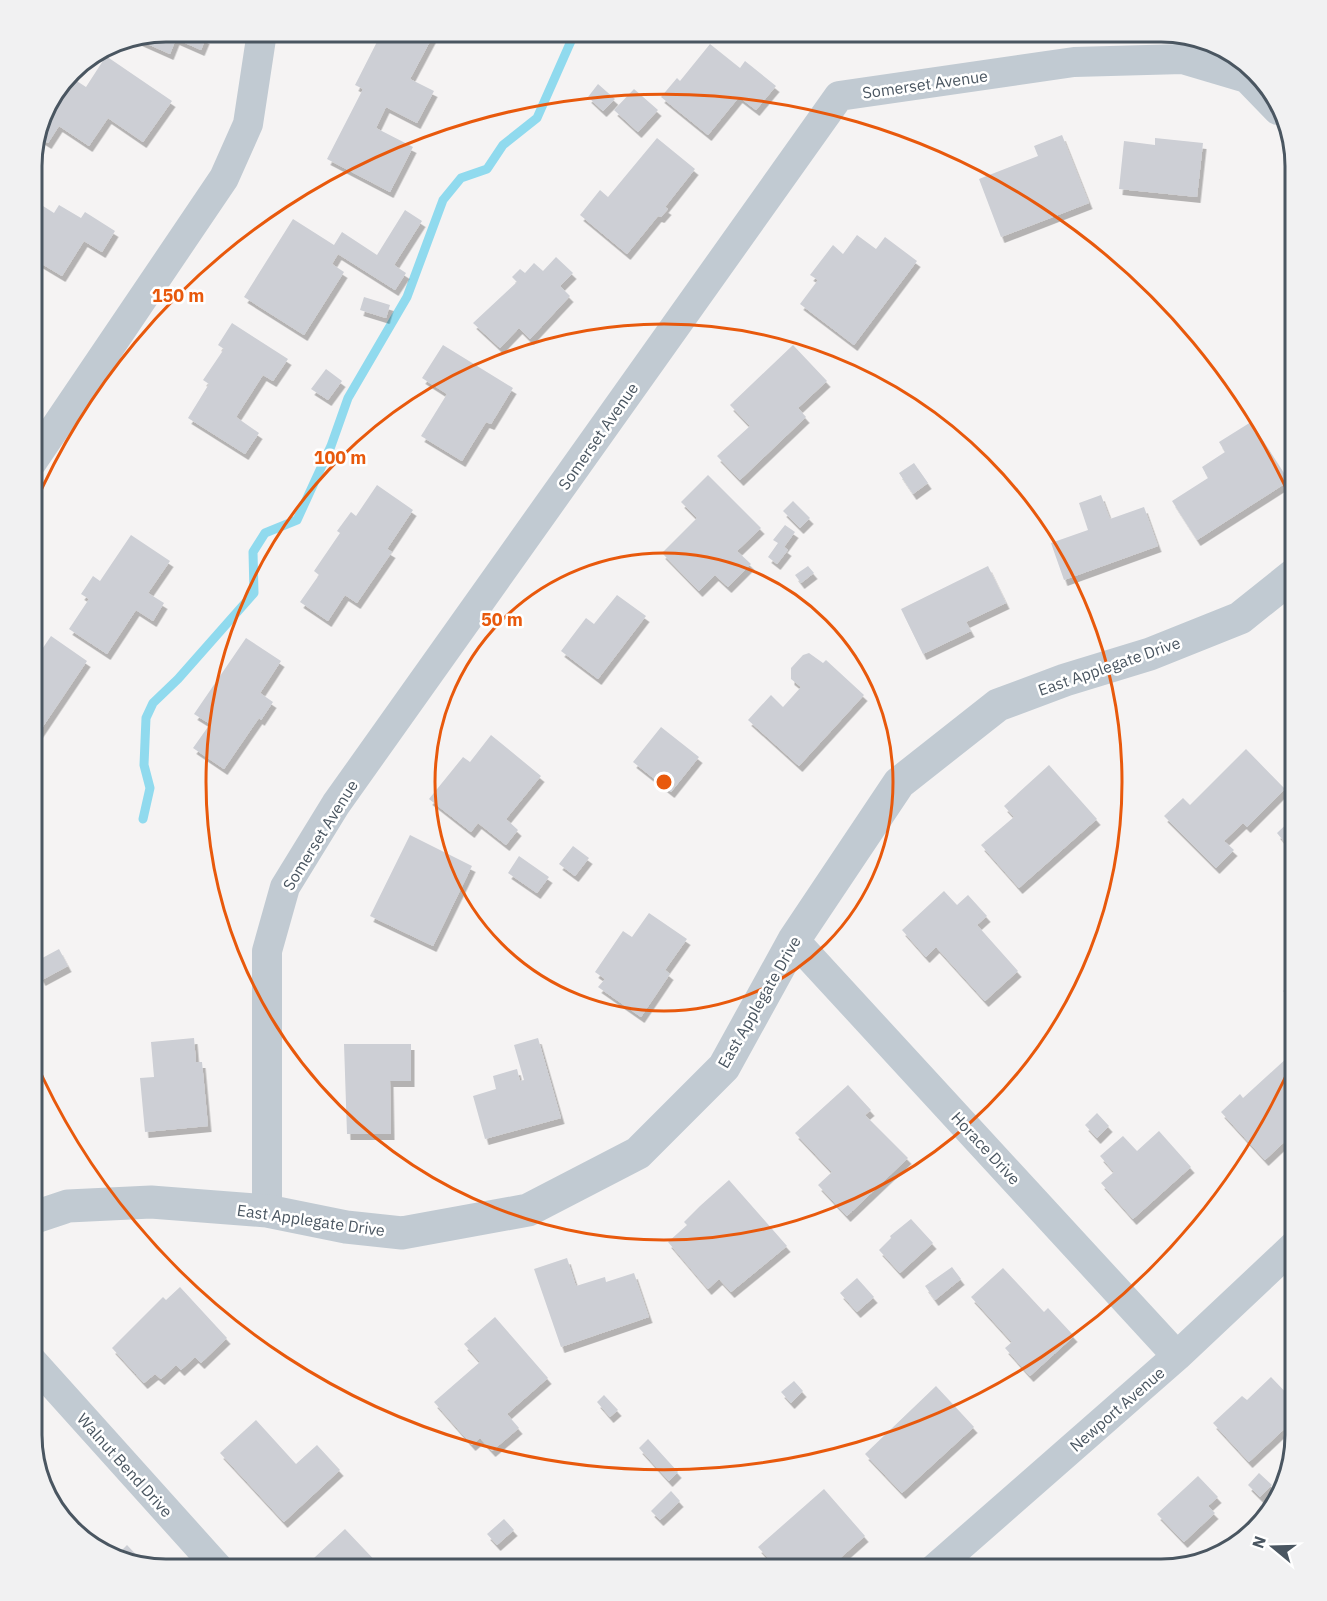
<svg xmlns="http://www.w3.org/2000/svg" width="1327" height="1601" font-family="'IBM Plex Sans',sans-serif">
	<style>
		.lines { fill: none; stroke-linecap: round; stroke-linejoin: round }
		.stream { stroke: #90daee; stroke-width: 9 }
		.building { fill: #cdcfd5; filter: url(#shadow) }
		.minor { stroke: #c1cad2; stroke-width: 30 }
		.tertiary { stroke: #c1cad2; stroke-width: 33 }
		.ring { fill: none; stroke: #e8590c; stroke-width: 3 }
		.labels { text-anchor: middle; stroke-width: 5; stroke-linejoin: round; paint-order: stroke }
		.street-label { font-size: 16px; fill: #4a5661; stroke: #fff }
		.rim { fill: none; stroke: #4a5661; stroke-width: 3 }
		.centre { fill: #e8590c; stroke: #fff; stroke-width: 3 }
		.ring-label { font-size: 18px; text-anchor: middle; font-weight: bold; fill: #e8590c; stroke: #fff; stroke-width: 5; stroke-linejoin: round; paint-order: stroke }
	</style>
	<defs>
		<filter id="shadow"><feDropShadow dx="3.5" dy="6" stdDeviation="0" flood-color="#0004"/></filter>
	</defs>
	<rect width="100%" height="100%" fill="#f5f3f3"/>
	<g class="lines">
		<path class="stream" d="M 143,819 L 150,788 L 144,765 L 146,718 L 153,703 L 178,679 L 254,593 L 253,552 L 265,533 L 297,520 L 331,446 L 348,398 L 407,297 L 443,200 L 461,178 L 487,169 L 503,145 L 537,118 L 575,32"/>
	</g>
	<path class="building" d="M 166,32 L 191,32 L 206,38 L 201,50 L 176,39 L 170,54 L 134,38 Z
		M 382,32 L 435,32 L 410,79 L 434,91 L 417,123 L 386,107 L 376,128 L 413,147 L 390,192 L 327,159 L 363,89 L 355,85 Z
		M 710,44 L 740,68 L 745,61 L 776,86 L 756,110 L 739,97 L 708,135 L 661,97 L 677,78 L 680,81 Z
		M 106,56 L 172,101 L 143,142 L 108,118 L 89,146 L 59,126 L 48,143 L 37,136 L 40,127 L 51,112 L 45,107 L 69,76 L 86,87 Z
		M 598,84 L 615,99 L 603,111 L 588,97 Z
		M 634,89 L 658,110 L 638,132 L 614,110 Z
		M 1062,135 L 1089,203 L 1001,237 L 979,179 L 1038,156 L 1034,146 Z
		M 657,138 L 695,169 L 665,207 L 668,209 L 661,217 L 658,216 L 627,254 L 580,215 L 600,190 L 608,197 Z
		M 1155,138 L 1203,143 L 1197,197 L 1119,189 L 1124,141 L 1155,145 Z
		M 32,199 L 54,213 L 59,205 L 81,218 L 85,212 L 115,231 L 102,252 L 84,241 L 62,276 L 32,258 Z
		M 405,210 L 422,221 L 394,265 L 406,273 L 395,290 L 338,254 L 332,264 L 344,272 L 304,335 L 244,297 L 293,219 L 334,245 L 342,232 L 377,255 Z
		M 857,235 L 876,249 L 885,237 L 917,261 L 854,345 L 800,304 L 818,280 L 810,275 L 833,245 L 843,254 Z
		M 556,257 L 573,273 L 560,286 L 570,296 L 530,339 L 519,328 L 500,348 L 473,323 L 517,282 L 512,277 L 520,269 L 525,273 L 534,263 L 543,271 Z
		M 364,297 L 390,305 L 386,318 L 360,310 Z
		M 232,323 L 288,359 L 273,381 L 263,375 L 236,417 L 259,433 L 245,454 L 188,418 L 209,384 L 203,380 L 224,349 L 218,345 Z
		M 443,345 L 513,388 L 491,424 L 486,422 L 462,461 L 421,436 L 447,394 L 422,378 Z
		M 793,345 L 827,381 L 798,408 L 806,417 L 740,480 L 717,456 L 750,426 L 730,405 Z
		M 326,369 L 342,381 L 328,400 L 311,389 Z
		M 1251,422 L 1289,481 L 1197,540 L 1172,501 L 1208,478 L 1202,467 L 1225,452 L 1219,442 Z
		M 914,463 L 928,483 L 913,494 L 899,473 Z
		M 708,475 L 761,528 L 737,551 L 751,564 L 728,587 L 715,575 L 699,591 L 662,553 L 697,518 L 681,502 Z
		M 377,485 L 413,510 L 387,549 L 392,552 L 357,603 L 345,595 L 328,621 L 300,602 L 319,575 L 314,571 L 340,533 L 337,531 L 351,512 L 356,516 Z
		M 1101,495 L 1110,519 L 1144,507 L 1158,546 L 1064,580 L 1051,543 L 1088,530 L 1079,503 Z
		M 793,501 L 810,518 L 800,528 L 783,511 Z
		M 785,525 L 795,532 L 784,547 L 788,550 L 777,564 L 768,557 L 778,543 L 773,540 Z
		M 131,535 L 170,561 L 148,593 L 164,603 L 153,621 L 136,610 L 107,654 L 69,629 L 89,599 L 81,594 L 93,576 L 100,581 Z
		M 808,566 L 814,573 L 801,583 L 795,575 Z
		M 988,566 L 1006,603 L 966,622 L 971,631 L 923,654 L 901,609 Z
		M 617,595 L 646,616 L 598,679 L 561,651 L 586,618 L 594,624 Z
		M 51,636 L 87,661 L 38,734 L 32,729 L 32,664 Z
		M 246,638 L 281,661 L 260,693 L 273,702 L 261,720 L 259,718 L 224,769 L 193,748 L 210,724 L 194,714 Z
		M 809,653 L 823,663 L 826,660 L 864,695 L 799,766 L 748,720 L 771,695 L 783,707 L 801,687 L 791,679 L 791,668 L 803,655 Z
		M 661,727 L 699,757 L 671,792 L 633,762 Z
		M 491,735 L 541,776 L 506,819 L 518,830 L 506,845 L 478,823 L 471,832 L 429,799 L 463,757 L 470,762 Z
		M 1246,749 L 1285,789 L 1247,827 L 1243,823 L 1224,841 L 1234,850 L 1216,868 L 1164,816 L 1183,798 L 1190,805 Z
		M 1049,765 L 1097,819 L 1019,888 L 981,845 L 1014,817 L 1004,806 Z
		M 1295,816 L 1295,855 L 1277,833 Z
		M 410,835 L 472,866 L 433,946 L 370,916 Z
		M 573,846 L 589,858 L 575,876 L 559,864 Z
		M 519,856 L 549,877 L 537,893 L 508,873 Z
		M 944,891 L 957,905 L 968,895 L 987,916 L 977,925 L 1018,971 L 985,1001 L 936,947 L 926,957 L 902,930 Z
		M 649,913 L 687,939 L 665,970 L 670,974 L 641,1017 L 598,987 L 605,979 L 595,972 L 623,931 L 632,937 Z
		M 59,949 L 68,966 L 42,980 L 33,963 Z
		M 1294,981 L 1295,1001 L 1294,1003 L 1283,991 Z
		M 194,1038 L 196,1062 L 202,1062 L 208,1126 L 145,1132 L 140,1078 L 154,1077 L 151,1042 Z
		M 538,1038 L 561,1118 L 485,1139 L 473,1096 L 496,1089 L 493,1076 L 517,1069 L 520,1081 L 524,1080 L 514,1045 Z
		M 344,1044 L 411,1044 L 411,1081 L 390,1081 L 391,1134 L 347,1134 Z
		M 1288,1057 L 1295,1066 L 1295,1132 L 1265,1160 L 1221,1112 L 1240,1094 L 1243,1098 Z
		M 848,1085 L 871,1110 L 865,1115 L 908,1158 L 847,1216 L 818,1185 L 832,1172 L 795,1133 Z
		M 1097,1113 L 1109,1126 L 1097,1138 L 1085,1125 Z
		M 1159,1131 L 1191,1167 L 1133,1219 L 1101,1183 L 1114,1172 L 1100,1156 L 1123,1136 L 1137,1151 Z
		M 729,1180 L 787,1246 L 731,1292 L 719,1279 L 708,1289 L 668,1242 L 687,1225 L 684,1222 L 700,1206 Z
		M 911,1219 L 933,1243 L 900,1273 L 879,1250 L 891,1238 L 890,1236 Z
		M 567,1258 L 576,1286 L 605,1277 L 606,1282 L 634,1273 L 649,1317 L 561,1347 L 534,1269 Z
		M 952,1267 L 961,1279 L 935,1300 L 925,1286 Z
		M 1003,1268 L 1044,1312 L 1048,1308 L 1074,1336 L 1030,1376 L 1005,1348 L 1012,1342 L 971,1297 Z
		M 857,1278 L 874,1297 L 857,1312 L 840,1293 Z
		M 180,1287 L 227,1338 L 201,1363 L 195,1357 L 181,1370 L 176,1365 L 161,1379 L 155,1374 L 144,1383 L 112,1348 L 163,1297 L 166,1300 Z
		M 495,1317 L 548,1378 L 507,1414 L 519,1428 L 492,1451 L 480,1438 L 472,1445 L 434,1402 L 480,1362 L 464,1344 Z
		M 1271,1377 L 1295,1402 L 1295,1419 L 1249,1462 L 1213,1423 L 1242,1396 L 1247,1400 Z
		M 794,1381 L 803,1391 L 791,1403 L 781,1392 Z
		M 936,1386 L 974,1427 L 902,1493 L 865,1454 Z
		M 604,1395 L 618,1410 L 610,1417 L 597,1402 Z
		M 256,1420 L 296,1464 L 317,1445 L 340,1470 L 284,1522 L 220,1453 Z
		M 648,1439 L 678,1472 L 669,1481 L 639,1448 Z
		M 1259,1473 L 1272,1485 L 1260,1497 L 1248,1485 Z
		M 1198,1476 L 1218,1497 L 1208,1506 L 1215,1513 L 1184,1542 L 1157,1514 Z
		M 824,1489 L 865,1536 L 828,1569 L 778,1569 L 758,1547 Z
		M 671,1491 L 680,1501 L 660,1520 L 651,1511 Z
		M 504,1519 L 514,1530 L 497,1545 L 487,1534 Z
		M 345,1529 L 383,1569 L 324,1569 L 314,1558 Z
		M 127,1545 L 146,1565 L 115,1557 Z
		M 1066,1558 L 1077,1569 L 1053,1569 Z
		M 1141,1561 L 1150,1569 L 1132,1569 Z"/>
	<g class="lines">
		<path class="minor" d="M 32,462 L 224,178 L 248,124 L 262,32
			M 794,940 L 1177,1356
			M 267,1211 L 267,951 L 285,887 L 336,804 L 839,96 L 1074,62 L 1183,59 L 1247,78 L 1278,110
			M 32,1361 L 219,1569
			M 934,1569 L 1177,1356 L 1295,1245"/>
		<path class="tertiary" d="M 32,1218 L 68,1206 L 151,1202 L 267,1211 L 346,1227 L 402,1233 L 528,1210 L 638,1153 L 724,1067 L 794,940 L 899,783 L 998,705 L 1065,680 L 1150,654 L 1240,618 L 1295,574"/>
	</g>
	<g class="ring">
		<circle cx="664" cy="782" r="229"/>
		<circle cx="664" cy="782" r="458"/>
		<path d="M1295 1056A688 688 0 0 1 33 1056M33 508A688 688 0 0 1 1295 508"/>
	</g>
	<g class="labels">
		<g class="street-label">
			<text transform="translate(925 84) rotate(-8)" y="6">Somerset Avenue</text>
			<text transform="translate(598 436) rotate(-55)" y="6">Somerset Avenue</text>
			<text transform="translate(1109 666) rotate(-19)" y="6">East Applegate Drive</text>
			<text transform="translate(320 835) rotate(-58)" y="6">Somerset Avenue</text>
			<text transform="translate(759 1002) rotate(-60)" y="6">East Applegate Drive</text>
			<text transform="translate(986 1148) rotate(47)" y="6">Horace Drive</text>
			<text transform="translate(311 1220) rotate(8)" y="6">East Applegate Drive</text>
			<text transform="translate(1117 1409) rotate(-41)" y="6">Newport Avenue</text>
			<text transform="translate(125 1465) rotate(48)" y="6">Walnut Bend Drive</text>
		</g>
	</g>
	<path d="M0 0H1327V1601H0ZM166 42H1161A124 124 0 0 1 1285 166V1435A124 124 0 0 1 1161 1559H166A124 124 0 0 1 42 1435V166A124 124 0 0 1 166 42Z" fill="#f1f1f2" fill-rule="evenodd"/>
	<path class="rim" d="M166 42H1161A124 124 0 0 1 1285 166V1435A124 124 0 0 1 1161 1559H166A124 124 0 0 1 42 1435V166A124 124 0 0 1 166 42Z"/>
	<circle cx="664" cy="782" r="9" class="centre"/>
	<g class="ring-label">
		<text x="178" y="302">150 m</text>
		<text x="340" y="464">100 m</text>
		<text x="502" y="626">50 m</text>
	</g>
	<g transform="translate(1273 1547) rotate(289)" stroke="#ffffff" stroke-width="4.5" paint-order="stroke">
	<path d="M0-4.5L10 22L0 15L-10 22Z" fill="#4a5661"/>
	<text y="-9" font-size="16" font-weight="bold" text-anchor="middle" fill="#4a5661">N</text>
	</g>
</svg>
